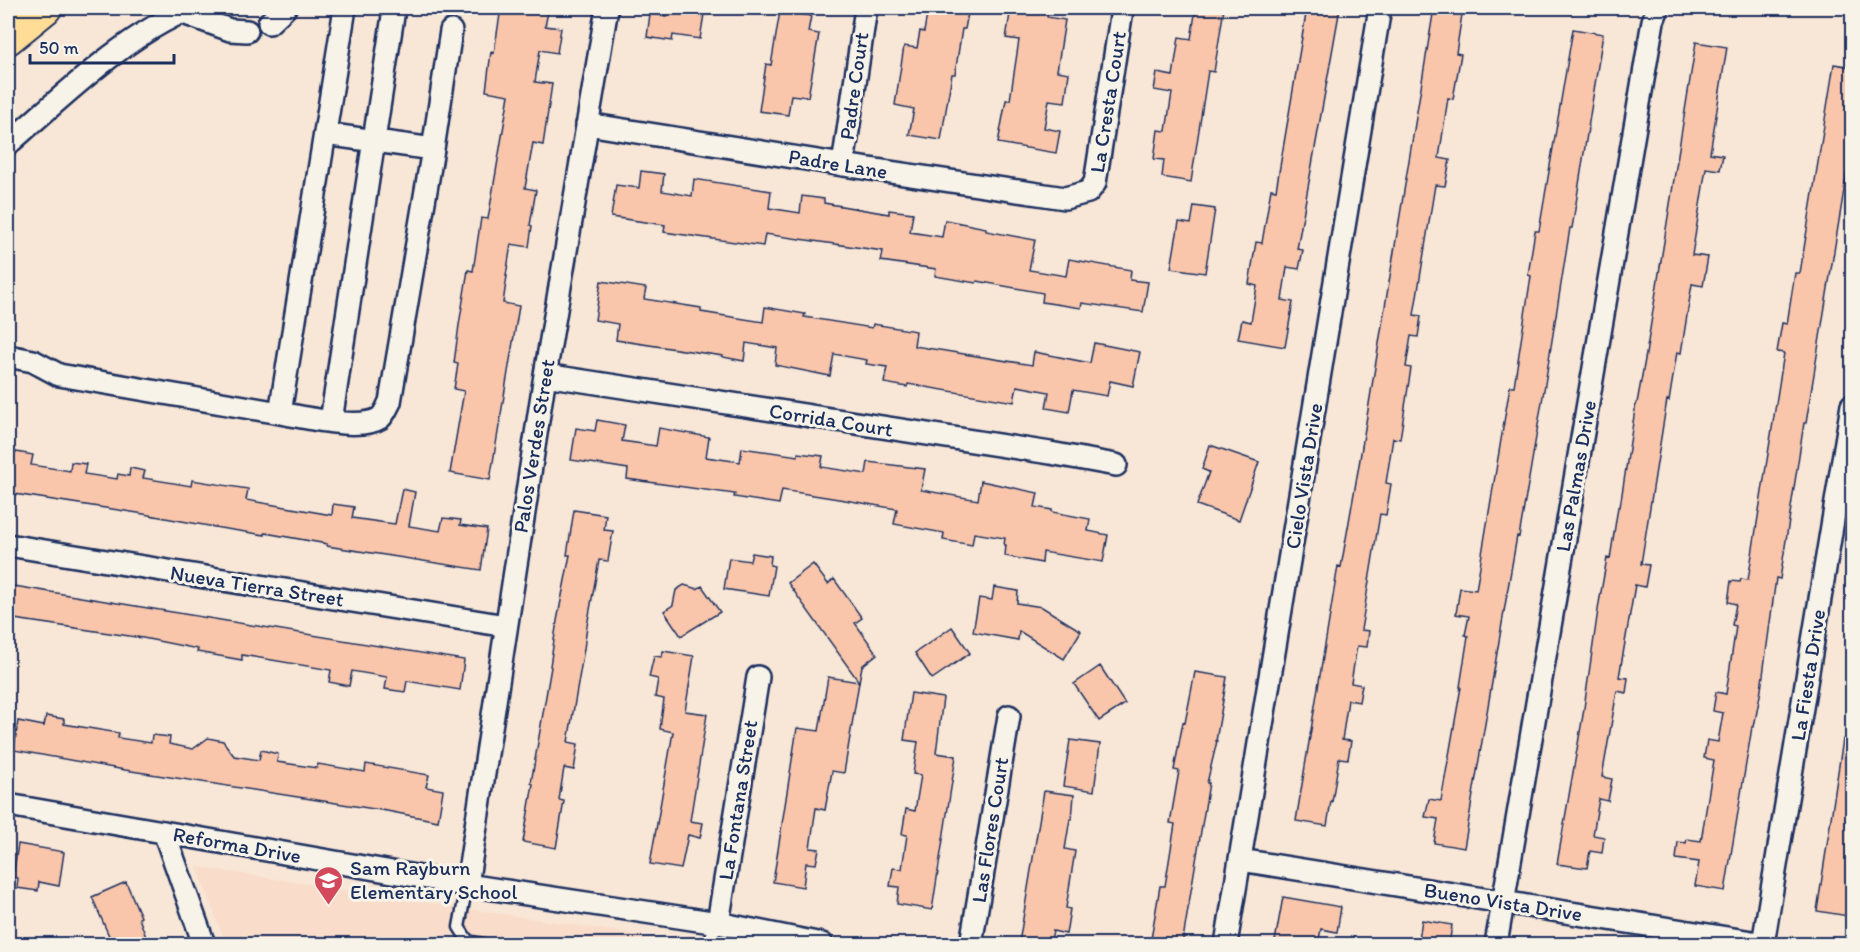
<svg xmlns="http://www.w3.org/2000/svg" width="1860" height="952" font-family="Itim,sans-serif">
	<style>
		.built { fill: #f9dcc9 }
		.building { fill: #fac6ab; stroke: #1b2f5e; stroke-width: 1.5 }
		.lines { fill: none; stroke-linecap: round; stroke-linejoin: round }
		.lane-casing { stroke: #1b2f5e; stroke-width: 15 }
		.street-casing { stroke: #1b2f5e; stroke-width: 26 }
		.primary-casing { stroke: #1b2f5e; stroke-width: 36 }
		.lane { stroke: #f7f3e8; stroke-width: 10 }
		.street { stroke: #f7f3e8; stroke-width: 21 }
		.primary { stroke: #ffdd96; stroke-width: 32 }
		.labels { text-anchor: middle; stroke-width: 6; stroke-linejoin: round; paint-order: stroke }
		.street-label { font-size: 21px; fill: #1b2f5e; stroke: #f7f3e8 }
		.poi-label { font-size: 21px; fill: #1b2f5e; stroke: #f7f3e8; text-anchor: start }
	</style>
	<rect width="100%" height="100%" fill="#f8e6d6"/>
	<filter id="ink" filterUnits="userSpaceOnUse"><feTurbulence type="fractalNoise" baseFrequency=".0167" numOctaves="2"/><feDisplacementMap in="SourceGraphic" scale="12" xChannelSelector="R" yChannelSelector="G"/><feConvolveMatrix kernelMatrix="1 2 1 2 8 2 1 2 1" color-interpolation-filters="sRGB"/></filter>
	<g filter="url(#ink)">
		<path class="built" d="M 197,867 L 696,944 L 226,944 Z"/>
		<path class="building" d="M 501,8 L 524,8 L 548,12 L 545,26 L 561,28 L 557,53 L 540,50 L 535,82 L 552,84 L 543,145 L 533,143 L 525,188 L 536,190 L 530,225 L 532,226 L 529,247 L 511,244 L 506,276 L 507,276 L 503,303 L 519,306 L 490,480 L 450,473 L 464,391 L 454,389 L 458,364 L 454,363 L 459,325 L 468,270 L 473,271 L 481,218 L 488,219 L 509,95 L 486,91 L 491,52 L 494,53 Z
			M 669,8 L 705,8 L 700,39 L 673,35 L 672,41 L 647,37 L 650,14 L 667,16 Z
			M 928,8 L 969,8 L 965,29 L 962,29 L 955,74 L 952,74 L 941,140 L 909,135 L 914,109 L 895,105 L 904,46 L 917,48 L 920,31 L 924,32 Z
			M 1011,8 L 1048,8 L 1047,17 L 1065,20 L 1057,71 L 1069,73 L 1065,102 L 1049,100 L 1044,128 L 1060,131 L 1056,153 L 998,143 L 1006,100 L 1010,100 L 1019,40 L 1006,38 Z
			M 1196,8 L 1224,8 L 1214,72 L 1208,71 L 1191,182 L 1162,177 L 1164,160 L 1154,159 L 1158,130 L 1166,131 L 1172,93 L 1154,90 L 1157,73 L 1173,76 L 1179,37 L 1191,39 Z
			M 1307,8 L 1340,8 L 1297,249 L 1303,250 L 1299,269 L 1287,267 L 1282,300 L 1293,302 L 1285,347 L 1238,339 L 1242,320 L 1251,322 L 1257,286 L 1249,284 L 1256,242 L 1262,243 L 1271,189 L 1276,190 Z
			M 1434,8 L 1463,8 L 1456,53 L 1461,54 L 1453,99 L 1448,98 L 1439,158 L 1450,160 L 1445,186 L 1435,185 L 1414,315 L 1421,316 L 1418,337 L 1411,336 L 1406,367 L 1411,368 L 1400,439 L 1393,438 L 1386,483 L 1391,484 L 1386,515 L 1380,514 L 1361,630 L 1369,631 L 1367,647 L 1357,646 L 1351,683 L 1362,685 L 1359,702 L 1348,700 L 1342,740 L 1351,741 L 1348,759 L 1339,758 L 1332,802 L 1331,801 L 1327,826 L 1296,821 L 1338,566 L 1341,567 L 1359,465 Z
			M 780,11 L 811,16 L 808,32 L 819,34 L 808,97 L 791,95 L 788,115 L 759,111 L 766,64 L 771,65 Z
			M 1573,29 L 1603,34 L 1572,228 L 1570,228 L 1545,384 L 1519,537 L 1517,536 L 1508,588 L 1464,848 L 1434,843 L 1438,819 L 1425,817 L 1429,799 L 1441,801 L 1461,687 L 1460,687 L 1468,636 L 1465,635 L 1469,616 L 1456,614 L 1460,588 L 1476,590 L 1510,386 L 1514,386 L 1531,276 L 1528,275 L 1535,231 L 1539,231 Z
			M 1696,42 L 1727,47 L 1710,153 L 1723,155 L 1720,170 L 1706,168 L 1692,255 L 1708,257 L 1703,286 L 1692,284 L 1681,353 L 1677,352 L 1669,401 L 1667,400 L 1641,564 L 1649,565 L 1645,587 L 1635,585 L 1619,677 L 1628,678 L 1626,693 L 1617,691 L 1602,777 L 1612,779 L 1608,801 L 1599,799 L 1593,835 L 1604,837 L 1602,853 L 1590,851 L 1587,868 L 1557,864 L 1583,715 L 1599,603 L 1607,558 L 1610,559 L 1618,507 L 1620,507 L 1636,403 L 1637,403 L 1646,354 Z
			M 1834,64 L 1852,67 L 1852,141 L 1806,423 L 1804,423 L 1780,579 L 1776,578 L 1761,690 L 1754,727 L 1752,727 L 1725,891 L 1695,886 L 1699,862 L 1676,859 L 1678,842 L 1686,843 L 1687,839 L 1701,841 L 1714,760 L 1704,758 L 1707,740 L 1718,742 L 1723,713 L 1713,711 L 1716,692 L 1726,694 L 1736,626 L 1732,625 L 1736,604 L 1728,602 L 1731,581 L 1740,582 L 1741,579 L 1748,580 L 1784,353 L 1777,352 L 1782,323 L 1787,324 L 1795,273 L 1800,273 Z
			M 641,171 L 664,174 L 662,191 L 692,196 L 694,179 L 771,191 L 769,208 L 800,213 L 802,196 L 824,199 L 824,203 L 889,214 L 889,210 L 913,213 L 910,232 L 942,237 L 945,220 L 986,228 L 986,231 L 1035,240 L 1029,270 L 1066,276 L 1069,259 L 1131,270 L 1130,280 L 1148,282 L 1143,312 L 1082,303 L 1081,308 L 1042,302 L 1043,293 L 977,281 L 976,283 L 935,276 L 936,269 L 881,261 L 883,251 L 765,234 L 763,246 L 664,232 L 665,225 L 611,217 L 616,185 L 639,188 Z
			M 1194,206 L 1215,209 L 1205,273 L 1171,268 L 1179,222 L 1191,224 Z
			M 601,281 L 646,288 L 644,299 L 701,308 L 701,312 L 763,322 L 765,307 L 805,314 L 804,317 L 872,328 L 873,324 L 916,331 L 914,346 L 1032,365 L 1034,352 L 1090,363 L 1094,343 L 1140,352 L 1133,386 L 1110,381 L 1107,396 L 1073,390 L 1069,412 L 1046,408 L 1049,392 L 1017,386 L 1014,402 L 908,384 L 907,387 L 884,383 L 887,367 L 866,364 L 867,360 L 834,354 L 830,376 L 775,365 L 777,348 L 746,343 L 744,361 L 723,357 L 723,356 L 616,340 L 618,324 L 595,320 Z
			M 597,420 L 625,425 L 622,441 L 656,446 L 659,428 L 709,437 L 706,457 L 740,462 L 742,448 L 798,456 L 798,453 L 823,456 L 821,467 L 866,474 L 868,462 L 925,469 L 921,490 L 978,500 L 981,481 L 1038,493 L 1035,507 L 1052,510 L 1052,512 L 1090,519 L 1088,531 L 1108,535 L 1103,562 L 1043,552 L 1042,563 L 1005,556 L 1006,545 L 1004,545 L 1005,538 L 974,533 L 972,545 L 943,540 L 944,533 L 894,524 L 897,509 L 845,500 L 782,490 L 779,504 L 734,497 L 735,494 L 627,479 L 628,469 L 571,460 L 576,428 L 595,431 Z
			M 1210,445 L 1259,462 L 1239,520 L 1197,505 L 1209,472 L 1202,469 Z
			M 11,451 L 33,455 L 31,465 L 70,471 L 71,462 L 86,464 L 84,474 L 117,479 L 118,474 L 129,476 L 130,468 L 145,471 L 143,478 L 191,486 L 192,480 L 248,489 L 246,500 L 332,515 L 333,504 L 354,507 L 352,518 L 387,523 L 395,524 L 402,489 L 415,492 L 409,526 L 440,531 L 443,518 L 461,520 L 460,525 L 487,529 L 481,570 L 327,546 L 327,544 L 265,533 L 265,535 L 220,528 L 138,513 L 8,493 L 8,472 Z
			M 574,510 L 606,515 L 604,530 L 613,531 L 608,561 L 599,560 L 587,626 L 584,649 L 568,742 L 578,744 L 574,770 L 564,768 L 559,800 L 564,801 L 556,848 L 523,842 L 533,784 L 531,783 L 551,667 L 550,666 L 557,621 L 570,555 L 567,555 Z
			M 752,553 L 771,556 L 770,565 L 774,566 L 769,596 L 724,589 L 729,558 L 750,561 Z
			M 813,564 L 828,584 L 834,579 L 862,618 L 855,623 L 877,654 L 862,666 L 859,682 L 788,583 Z
			M 8,585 L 464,660 L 460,690 L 407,681 L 405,692 L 385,689 L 387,677 L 352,671 L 349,686 L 329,682 L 331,670 L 242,655 L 242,660 L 197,652 L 198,649 L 143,638 L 8,618 Z
			M 684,585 L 697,589 L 702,586 L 720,612 L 681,636 L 664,611 L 673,605 L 676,590 Z
			M 994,587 L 1018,591 L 1017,603 L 1042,607 L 1081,631 L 1064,659 L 1019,631 L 1018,640 L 973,632 L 979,598 L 992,600 Z
			M 952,627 L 970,653 L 932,679 L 915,653 Z
			M 663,651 L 694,656 L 685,711 L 707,714 L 690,821 L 703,823 L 700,838 L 688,835 L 681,869 L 650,864 L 673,732 L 660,729 L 664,699 L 655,697 L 658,679 L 649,677 L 654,656 L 662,657 Z
			M 1100,666 L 1125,704 L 1099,721 L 1074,684 Z
			M 1195,672 L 1227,677 L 1216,741 L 1217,741 L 1207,783 L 1209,783 L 1182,945 L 1150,945 L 1160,886 L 1165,886 L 1175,824 L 1170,823 L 1179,771 L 1174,770 L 1183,722 L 1185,723 Z
			M 828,677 L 859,682 L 844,773 L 832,771 L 825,810 L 816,808 L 810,848 L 819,849 L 816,864 L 806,863 L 803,887 L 773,882 L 797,728 L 819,731 Z
			M 911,693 L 943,698 L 936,753 L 956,756 L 932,910 L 897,904 L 899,887 L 890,886 L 893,868 L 902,869 L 907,835 L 902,834 L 906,809 L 915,811 L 921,775 L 913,774 L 918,742 L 904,740 Z
			M 46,716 L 64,719 L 64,724 L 119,733 L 118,738 L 151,743 L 152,735 L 170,737 L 169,744 L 193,749 L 208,738 L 223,741 L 234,756 L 259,760 L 261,750 L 278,754 L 277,762 L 317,768 L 318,764 L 365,772 L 366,764 L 429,775 L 426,787 L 443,790 L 438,821 L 387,811 L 125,770 L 14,750 L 18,721 L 44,726 Z
			M 1843,739 L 1852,740 L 1852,888 L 1848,916 L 1817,911 Z
			M 1070,740 L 1100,744 L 1094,791 L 1063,786 Z
			M 1044,791 L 1074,795 L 1072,819 L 1070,819 L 1065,849 L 1075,851 L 1066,908 L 1070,909 L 1066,934 L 1053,931 L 1050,945 L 1028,945 L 1019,943 Z
			M 18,844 L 64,852 L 59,886 L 39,882 L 38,891 L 17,888 L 18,878 L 13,877 Z
			M 126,882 L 141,917 L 139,918 L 149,945 L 113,945 L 92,897 Z
			M 1283,897 L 1341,907 L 1337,932 L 1321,929 L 1318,945 L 1296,945 L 1275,941 Z
			M 1422,920 L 1452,925 L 1449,945 L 1418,945 Z"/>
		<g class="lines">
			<defs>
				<path id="lane" d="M 467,885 L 459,927 L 468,941 L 484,944
					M 707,944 L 718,923"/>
				<path id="street" d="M 175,10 L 230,30 L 247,31
					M 269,23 L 285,8
					M 587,124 L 843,165 L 1065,198 L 1088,192 L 1095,183 L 1122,10
					M 325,134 L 433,149
					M 8,144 C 61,98 126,34 192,8
					M 843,165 L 866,8
					M 8,356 L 33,361 L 59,375 L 280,413 L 345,8
					M 545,375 L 1050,453 L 1116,465
					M 280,413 C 304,417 360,431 380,418 C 385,414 387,407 390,402 L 433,149 L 451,31
					M 331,421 L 393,16
					M 8,545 L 506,626
					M 8,805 L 467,885 L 718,923 L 822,944
					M 164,832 L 204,944
					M 1240,860 L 1765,944
					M 467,885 L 545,375 L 607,8
					M 718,923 L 758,677
					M 971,944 L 1009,716
					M 1226,944 L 1380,8
					M 1496,944 L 1653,21 L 1658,8
					M 1763,944 L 1852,405"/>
				<path id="primary" d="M 8,38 L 45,8"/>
			</defs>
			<use href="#lane" class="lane-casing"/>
			<use href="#street" class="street-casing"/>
			<use href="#primary" class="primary-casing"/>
			<use href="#lane" class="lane"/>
			<use href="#street" class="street"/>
			<use href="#primary" class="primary"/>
		</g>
	</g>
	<defs>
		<symbol id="school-pin" viewBox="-11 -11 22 30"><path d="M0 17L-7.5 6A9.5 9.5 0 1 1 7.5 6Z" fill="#d1495b" stroke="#f7f3e8"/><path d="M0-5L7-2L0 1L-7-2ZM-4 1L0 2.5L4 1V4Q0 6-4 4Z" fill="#fff"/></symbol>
	</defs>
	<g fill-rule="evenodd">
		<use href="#school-pin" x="312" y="864" width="33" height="45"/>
	</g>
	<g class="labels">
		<g class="street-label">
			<text transform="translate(854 86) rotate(-82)" y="7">Padre Court</text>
			<text transform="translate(1108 102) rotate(-81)" y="7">La Cresta Court</text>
			<text transform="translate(838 164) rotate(9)" y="7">Padre Lane</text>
			<text transform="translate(831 420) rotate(9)" y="7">Corrida Court</text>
			<text transform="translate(534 446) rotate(-81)" y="7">Palos Verdes Street</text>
			<text transform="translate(1304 476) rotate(-81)" y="7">Cielo Vista Drive</text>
			<text transform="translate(1576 476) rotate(-80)" y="7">Las Palmas Drive</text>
			<text transform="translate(257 586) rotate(9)" y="7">Nueva Tierra Street</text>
			<text transform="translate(1808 675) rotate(-81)" y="7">La Fiesta Drive</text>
			<text transform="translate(738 800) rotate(-81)" y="7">La Fontana Street</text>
			<text transform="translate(990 830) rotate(-81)" y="7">Las Flores Court</text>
			<text transform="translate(237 845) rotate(10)" y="7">Reforma Drive</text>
			<text transform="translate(1503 902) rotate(9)" y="7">Bueno Vista Drive</text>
		</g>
		<g class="poi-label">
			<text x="350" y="875">Sam Rayburn<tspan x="350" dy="24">Elementary School</tspan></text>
		</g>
	</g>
	<rect width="1860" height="952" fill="none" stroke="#f7f3e8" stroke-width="30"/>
	<rect x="15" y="15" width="1830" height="922" fill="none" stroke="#1b2f5e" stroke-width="2" filter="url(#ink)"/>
	<path d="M30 54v9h144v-9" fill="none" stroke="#1b2f5e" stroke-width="3"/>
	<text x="39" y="54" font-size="18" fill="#1b2f5e" stroke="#f7f3e8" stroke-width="4.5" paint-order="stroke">50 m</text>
</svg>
